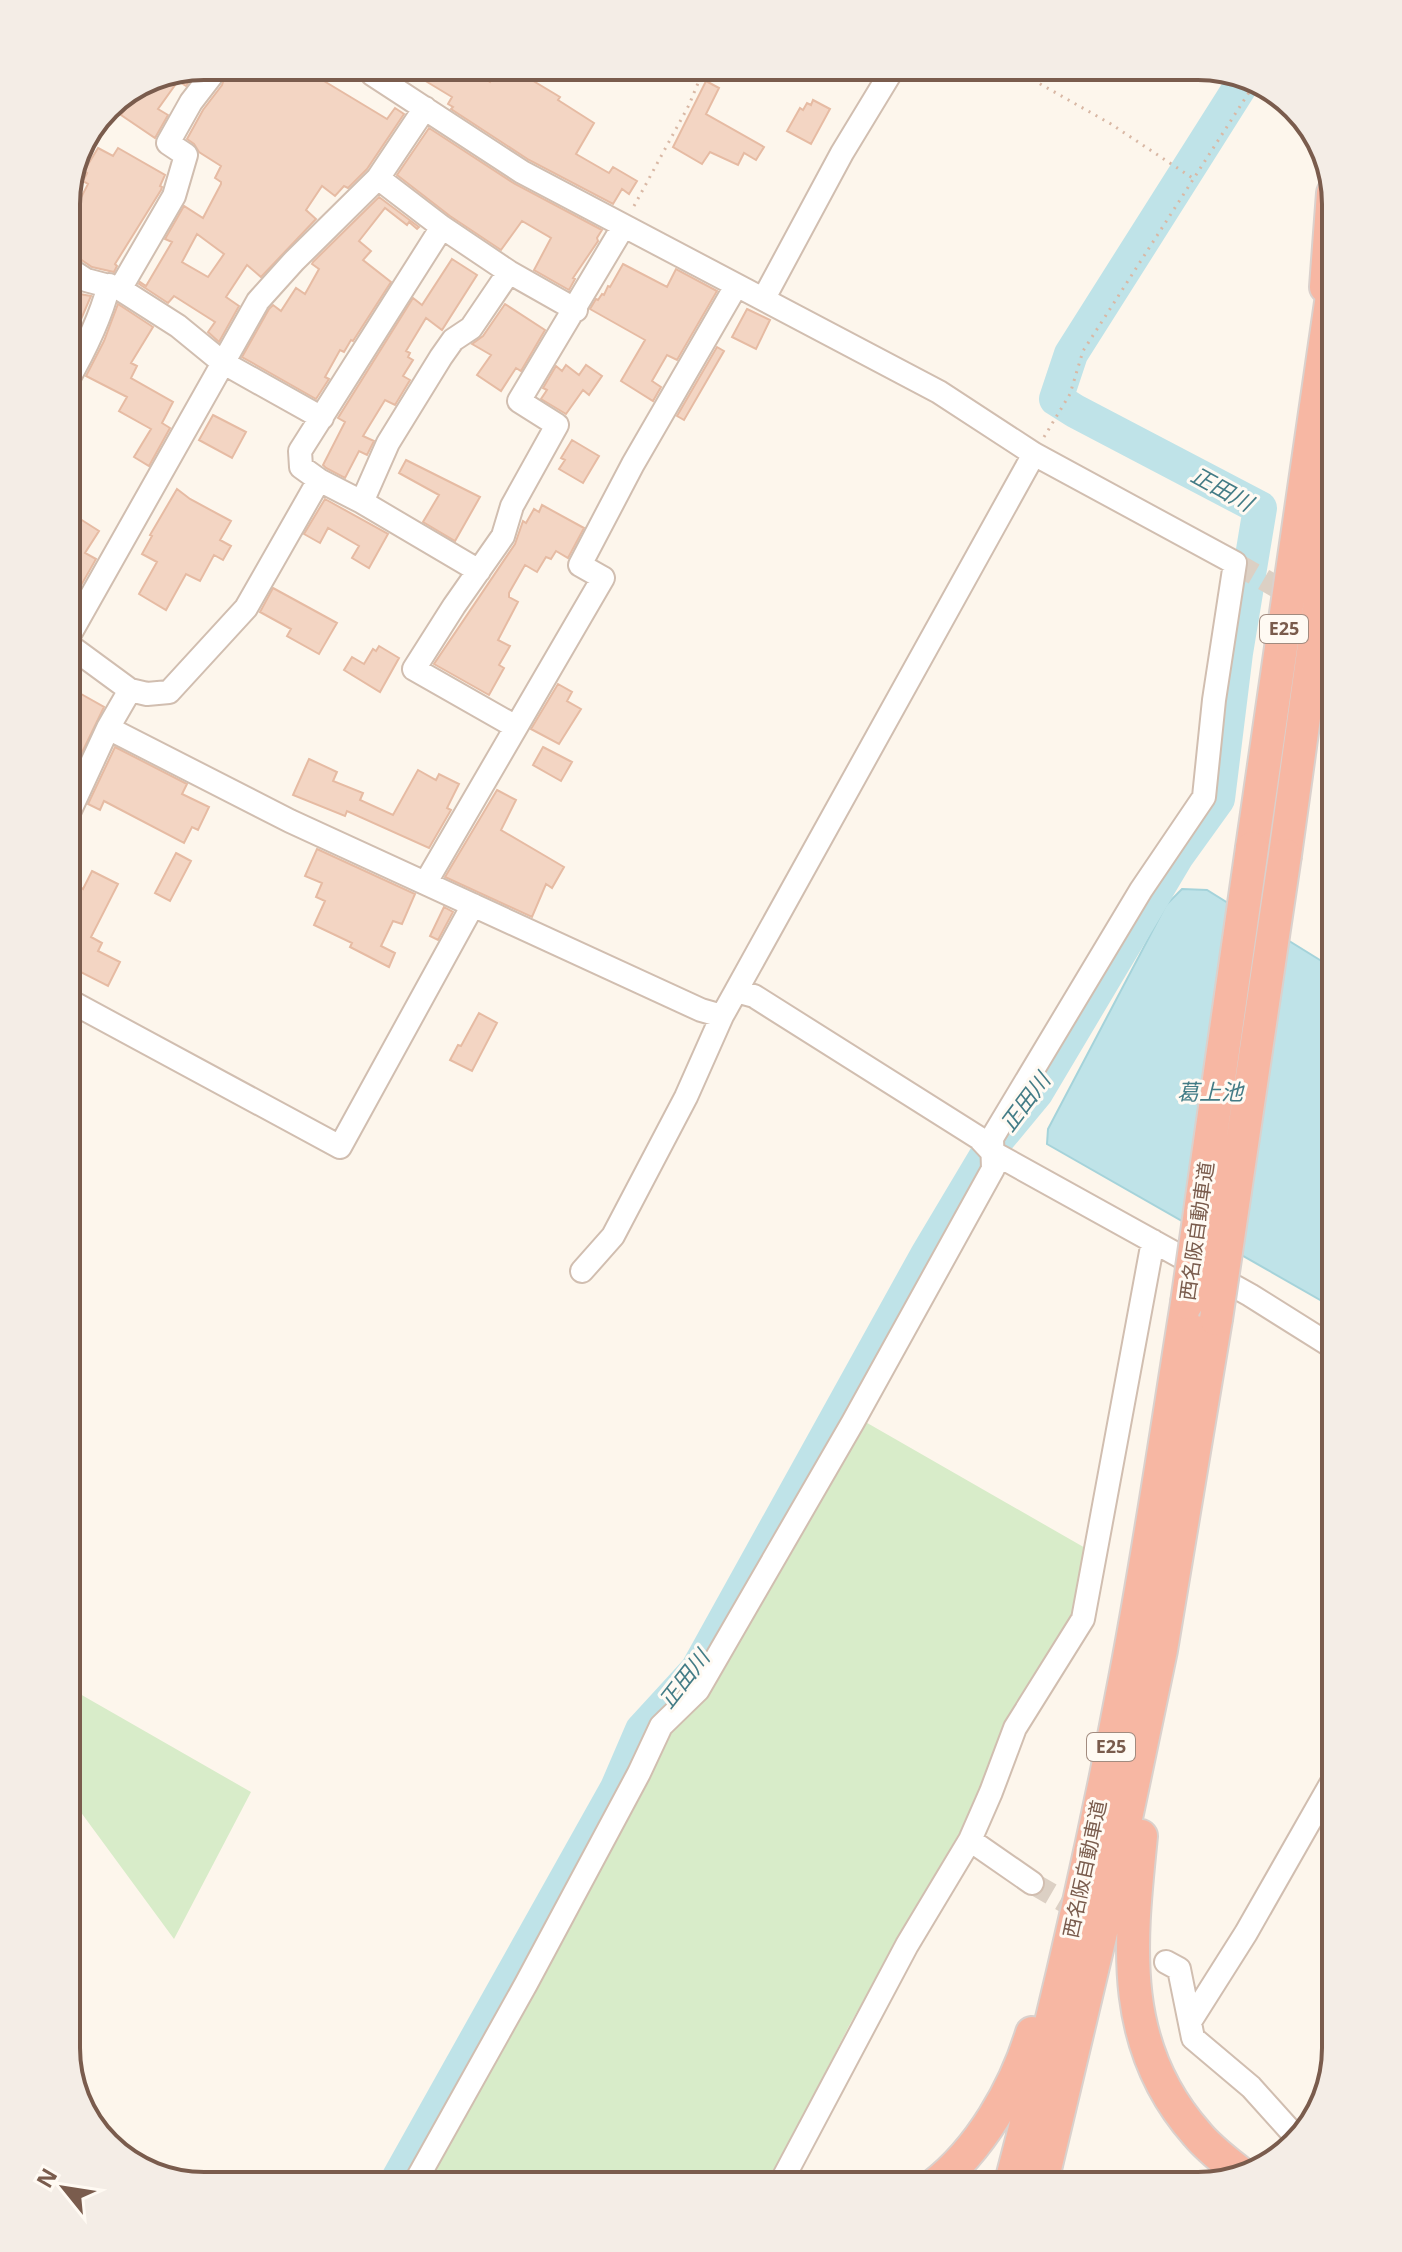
<svg xmlns="http://www.w3.org/2000/svg" width="1402" height="2252" font-family="'Noto Sans','Noto Sans JP',sans-serif">
	<style>
		.green { fill: #d8ecc9 }
		.water { fill: #bfe3e8; stroke: #a5d3da; stroke-width: 2 }
		.lines { fill: none; stroke-linecap: round; stroke-linejoin: round }
		.river { stroke: #bfe3e8; stroke-width: 34 }
		.building { fill: #f3d5c3; stroke: #e6bba3; stroke-width: 2; fill-rule: evenodd }
		.minor-tunnel { stroke: #dcd0c4; stroke-width: 22; stroke-dasharray: 22 11; stroke-linecap: butt }
		.minor-casing { stroke: #d1beb0; stroke-width: 26 }
		.highway-casing { stroke: #dad1cd; stroke-width: 36 }
		.path { stroke: #d9b8a5; stroke-width: 3; stroke-dasharray: 2 6; stroke-linecap: butt }
		.minor { stroke: #fff; stroke-width: 22 }
		.highway { stroke: #f7b7a3; stroke-width: 32 }
		.highway-bridge-casing { stroke: #dad1cd; stroke-width: 36; stroke-linecap: butt }
		.highway-bridge { stroke: #f7b7a3; stroke-width: 32 }
		.labels { text-anchor: middle; stroke-width: 6; stroke-linejoin: round; paint-order: stroke }
		.shield { fill: #fffaf3; stroke: #a28b7f; stroke-width: 2 }
		.shield-label { font-size: 18px; font-weight: bold; fill: #7a5c4d }
		.street-label { font-size: 20px; fill: #7a5c4d; stroke: #fffaf3 }
		.water-label { font-size: 22px; font-style: italic; fill: #437c86; stroke: #fffaf3 }
		.rim { fill: none; stroke: #7a5c4d; stroke-width: 4 }
	</style>
	<rect width="100%" height="100%" fill="#fdf6ec"/>
	<path class="green" d="M 862,1420 L 1087,1549 L 1071,1619 L 1017,1705 L 997,1745 L 977,1797 L 960,1832 L 850,2024 L 767,2186 L 415,2186 L 647,1757 Z
		M 66,1686 L 251,1792 L 174,1939 L 66,1792 Z"/>
	<path class="water" d="M 1182,889 L 1207,890 L 1336,970 L 1336,1309 L 1047,1144 L 1048,1129 L 1166,905 Z"/>
	<g class="lines">
		<path class="river" d="M 394,2186 L 617,1788 L 642,1730 L 697,1670 L 927,1255 L 992,1146 L 1036,1093 L 1177,856 L 1218,799 L 1236,653 L 1260,508 L 1075,411 L 1056,399 L 1071,354 L 1245,79"/>
	</g>
	<path class="building" d="M 475,73 L 490,82 L 496,73 L 520,73 L 560,97 L 558,100 L 594,123 L 576,154 L 609,173 L 613,167 L 637,181 L 629,194 L 622,189 L 613,204 L 529,160 L 451,109 L 453,107 L 448,104 L 452,97 L 414,74 Z
		M 328,75 L 324,81 L 387,119 L 395,108 L 404,114 L 367,169 L 348,188 L 344,186 L 335,196 L 322,186 L 306,210 L 316,219 L 261,277 L 247,265 L 226,297 L 239,306 L 219,342 L 208,332 L 215,322 L 174,296 L 168,303 L 139,284 L 140,282 L 146,286 L 172,242 L 165,239 L 184,206 L 203,218 L 221,184 L 221,182 L 215,178 L 221,166 L 199,152 L 194,144 L 187,139 L 203,110 L 222,85 L 225,76 ZM 197,234 L 224,254 L 208,277 L 182,262 Z
		M 152,76 L 193,76 L 186,86 L 178,81 L 158,109 L 168,115 L 155,138 L 121,115 L 144,82 Z
		M 706,81 L 719,88 L 706,114 L 764,147 L 756,160 L 744,153 L 738,165 L 710,152 L 702,164 L 673,147 Z
		M 813,100 L 830,109 L 811,144 L 787,131 L 800,108 L 803,110 L 807,103 L 811,105 Z
		M 429,128 L 515,184 L 602,230 L 597,238 L 598,241 L 573,278 L 575,279 L 569,290 L 534,270 L 551,238 L 522,221 L 501,250 L 450,216 L 397,175 Z
		M 98,148 L 113,156 L 118,148 L 165,175 L 160,186 L 162,187 L 161,190 L 115,264 L 117,266 L 114,272 L 92,267 L 74,255 L 66,253 L 66,227 L 88,184 L 83,181 L 87,173 L 84,171 Z
		M 379,197 L 419,227 L 417,229 L 409,222 L 407,225 L 385,208 L 359,241 L 371,251 L 363,260 L 391,282 L 353,341 L 351,340 L 344,352 L 340,350 L 325,377 L 329,379 L 316,399 L 242,357 L 269,309 L 273,305 L 281,311 L 296,288 L 305,294 L 319,269 L 312,264 L 313,262 Z
		M 452,259 L 477,275 L 442,330 L 426,318 L 406,351 L 410,353 L 408,357 L 413,360 L 403,376 L 410,380 L 395,405 L 385,400 L 363,436 L 374,441 L 367,455 L 359,451 L 345,478 L 326,468 L 323,465 L 345,422 L 338,418 L 413,298 L 422,305 Z
		M 623,264 L 667,287 L 676,269 L 717,291 L 677,360 L 667,355 L 652,381 L 661,387 L 653,401 L 621,381 L 645,340 L 590,309 L 596,299 L 598,300 L 602,294 L 604,295 L 608,286 L 610,287 Z
		M 66,287 L 80,294 L 91,296 L 66,354 Z
		M 118,304 L 153,327 L 131,363 L 137,366 L 131,378 L 173,402 L 162,423 L 170,428 L 149,466 L 134,457 L 151,429 L 119,411 L 127,397 L 86,376 L 104,341 Z
		M 505,304 L 545,330 L 521,371 L 516,368 L 501,391 L 477,375 L 491,355 L 472,344 L 483,336 Z
		M 747,309 L 770,320 L 756,349 L 732,337 Z
		M 717,347 L 724,351 L 684,420 L 677,416 Z
		M 566,365 L 579,375 L 586,365 L 602,376 L 589,395 L 583,390 L 566,414 L 541,399 L 547,390 L 543,388 L 556,366 L 562,371 Z
		M 213,415 L 246,432 L 232,458 L 199,440 Z
		M 572,440 L 599,456 L 583,483 L 559,469 L 565,460 L 561,458 Z
		M 406,460 L 480,497 L 455,541 L 423,522 L 439,495 L 399,473 Z
		M 177,489 L 190,499 L 231,521 L 220,540 L 231,546 L 223,560 L 214,555 L 200,581 L 186,574 L 166,610 L 139,594 L 157,562 L 142,554 L 152,536 L 150,535 Z
		M 325,499 L 388,534 L 369,568 L 352,558 L 359,546 L 328,528 L 320,543 L 304,534 Z
		M 542,505 L 584,528 L 568,558 L 556,551 L 551,559 L 546,557 L 537,572 L 525,565 L 509,593 L 509,597 L 518,602 L 498,640 L 510,646 L 499,665 L 504,668 L 489,695 L 434,664 L 515,544 L 523,521 L 526,523 L 534,509 L 539,512 Z
		M 66,510 L 99,531 L 85,553 L 96,559 L 66,612 Z
		M 273,588 L 337,623 L 319,654 L 287,636 L 291,629 L 260,612 Z
		M 379,646 L 399,658 L 380,692 L 344,670 L 352,657 L 364,664 L 373,649 L 376,651 Z
		M 558,684 L 572,692 L 567,701 L 581,709 L 559,744 L 531,729 Z
		M 74,690 L 104,707 L 74,769 L 66,765 L 66,757 L 78,732 L 66,725 L 66,704 Z
		M 115,747 L 187,784 L 182,794 L 209,807 L 198,830 L 192,827 L 184,843 L 104,801 L 100,810 L 88,804 Z
		M 543,747 L 572,762 L 561,781 L 533,765 Z
		M 309,759 L 337,772 L 333,781 L 363,793 L 360,800 L 393,815 L 418,770 L 436,780 L 439,774 L 459,784 L 447,808 L 451,810 L 429,848 L 347,811 L 345,816 L 293,795 Z
		M 497,790 L 516,800 L 501,830 L 564,867 L 552,888 L 546,884 L 532,917 L 445,877 Z
		M 317,849 L 415,894 L 402,924 L 393,921 L 381,946 L 395,953 L 389,967 L 350,947 L 352,943 L 314,925 L 325,901 L 316,897 L 322,883 L 305,876 Z
		M 176,853 L 191,861 L 170,901 L 155,893 Z
		M 92,871 L 118,884 L 91,937 L 102,943 L 98,951 L 120,962 L 108,986 L 77,970 L 69,986 L 66,985 L 66,914 L 80,887 L 83,889 Z
		M 444,907 L 453,912 L 438,940 L 430,936 Z
		M 479,1013 L 497,1023 L 472,1071 L 450,1060 L 458,1045 L 461,1046 Z"/>
	<g class="lines">
		<path class="minor-tunnel" d="M 1235,563 L 1336,621
			M 1032,1883 L 1086,1914"/>
		<defs>
			<path id="minor" d="M 372,74 L 522,172 L 939,392 L 1034,454 L 1235,563 L 1214,700 L 1204,797 L 1141,890 L 992,1138 L 993,1169 L 853,1422 L 698,1690 L 661,1726 L 639,1773 L 526,1984 L 413,2186
				M 378,178 L 442,227 L 509,272 L 576,310
				M 66,267 L 86,280 L 120,289 L 178,326 L 222,362 L 322,418
				M 120,289 L 174,196 L 186,155 L 168,143 L 191,102 L 211,76
				M 764,298 L 842,153 L 893,69
				M 66,383 C 84,352 100,320 109,285
				M 319,480 L 301,467 L 300,451 L 442,227
				M 362,502 L 388,443 L 441,357 L 453,340 L 471,328 L 509,272
				M 66,641 L 258,301 L 294,261 L 378,178 L 425,108
				M 66,643 L 130,690 L 147,694 L 169,692 L 246,608 L 319,480 L 362,502 L 479,571
				M 516,727 L 414,669 L 454,606 L 503,536 L 512,506 L 557,425 L 519,401 L 623,227
				M 108,728 L 290,821 L 701,1010 L 722,1016 L 736,991 L 754,996 L 979,1138 L 992,1152 L 1250,1295 L 1336,1349
				M 66,819 L 108,728 L 130,690
				M 426,882 L 603,578 L 580,565 L 633,464 L 736,286
				M 736,991 L 1034,454
				M 66,999 L 340,1147 L 473,905
				M 582,1271 L 613,1236 L 686,1097 L 722,1016
				M 970,1840 L 1032,1883
				M 1166,1962 L 1179,1969 L 1193,2038 L 1251,2087 L 1296,2137
				M 1191,2020 L 1246,1933 L 1336,1775
				M 779,2186 L 907,1945 L 970,1840 L 991,1792 L 1015,1728 L 1083,1619 L 1153,1241"/>
			<path id="highway" d="M 1326,287 L 1333,193
				M 1252,848 L 1336,268
				M 1285,855 L 1336,486
				M 1141,1836 C 1130,1944 1118,2045 1197,2134 C 1210,2150 1227,2162 1243,2175
				M 933,2186 C 980,2150 1015,2089 1032,2033
				M 1010,2186 C 1054,2018 1093,1849 1125,1679 C 1149,1554 1167,1428 1187,1303
				M 1041,2186 L 1111,1890 L 1161,1650 L 1216,1319"/>
		</defs>
		<use href="#minor" class="minor-casing"/>
		<use href="#highway" class="highway-casing"/>
		<path class="path" d="M 1012,68 L 1111,124 L 1194,179
			M 634,206 L 689,105 L 703,71
			M 1044,437 L 1070,394 L 1083,351 L 1255,83"/>
		<use href="#minor" class="minor"/>
		<use href="#highway" class="highway"/>
		<defs>
			<path id="highway-bridge" d="M 1187,1303 L 1252,848
				M 1216,1319 L 1285,855"/>
		</defs>
		<use href="#highway-bridge" class="highway-bridge-casing"/>
		<use href="#highway-bridge" class="highway-bridge"/>
	</g>
	<g class="labels">
		<g class="shield">
			<rect x="1260" y="615" width="48" height="28" rx="6"/>
			<rect x="1087" y="1733" width="48" height="28" rx="6"/>
		</g>
		<g class="shield-label">
			<text x="1284" y="635">E25</text>
			<text x="1111" y="1753">E25</text>
		</g>
		<g class="street-label">
			<text transform="translate(1197 1231) rotate(-82)" y="7">西名阪自動車道</text>
			<text transform="translate(1085 1869) rotate(-78)" y="7">西名阪自動車道</text>
		</g>
		<g class="water-label">
			<text transform="translate(1222 489) rotate(29)" y="8">正田川</text>
			<text x="1210" y="1100">葛上池</text>
			<text transform="translate(1025 1102) rotate(-53)" y="8">正田川</text>
			<text transform="translate(684 1679) rotate(-52)" y="8">正田川</text>
		</g>
	</g>
	<path d="M0 0H1402V2252H0ZM204 80H1198A124 124 0 0 1 1322 204V2048A124 124 0 0 1 1198 2172H204A124 124 0 0 1 80 2048V204A124 124 0 0 1 204 80Z" fill="#f4ede6" fill-rule="evenodd"/>
	<path class="rim" d="M204 80H1198A124 124 0 0 1 1322 204V2048A124 124 0 0 1 1198 2172H204A124 124 0 0 1 80 2048V204A124 124 0 0 1 204 80Z"/>
	<g transform="translate(64 2188) rotate(300)" stroke="#fffaf3" stroke-width="6" paint-order="stroke">
	<path d="M0-6L14 30L0 20L-14 30Z" fill="#7a5c4d"/>
	<text y="-12" font-size="22" font-weight="bold" text-anchor="middle" fill="#7a5c4d">N</text>
	</g>
</svg>
